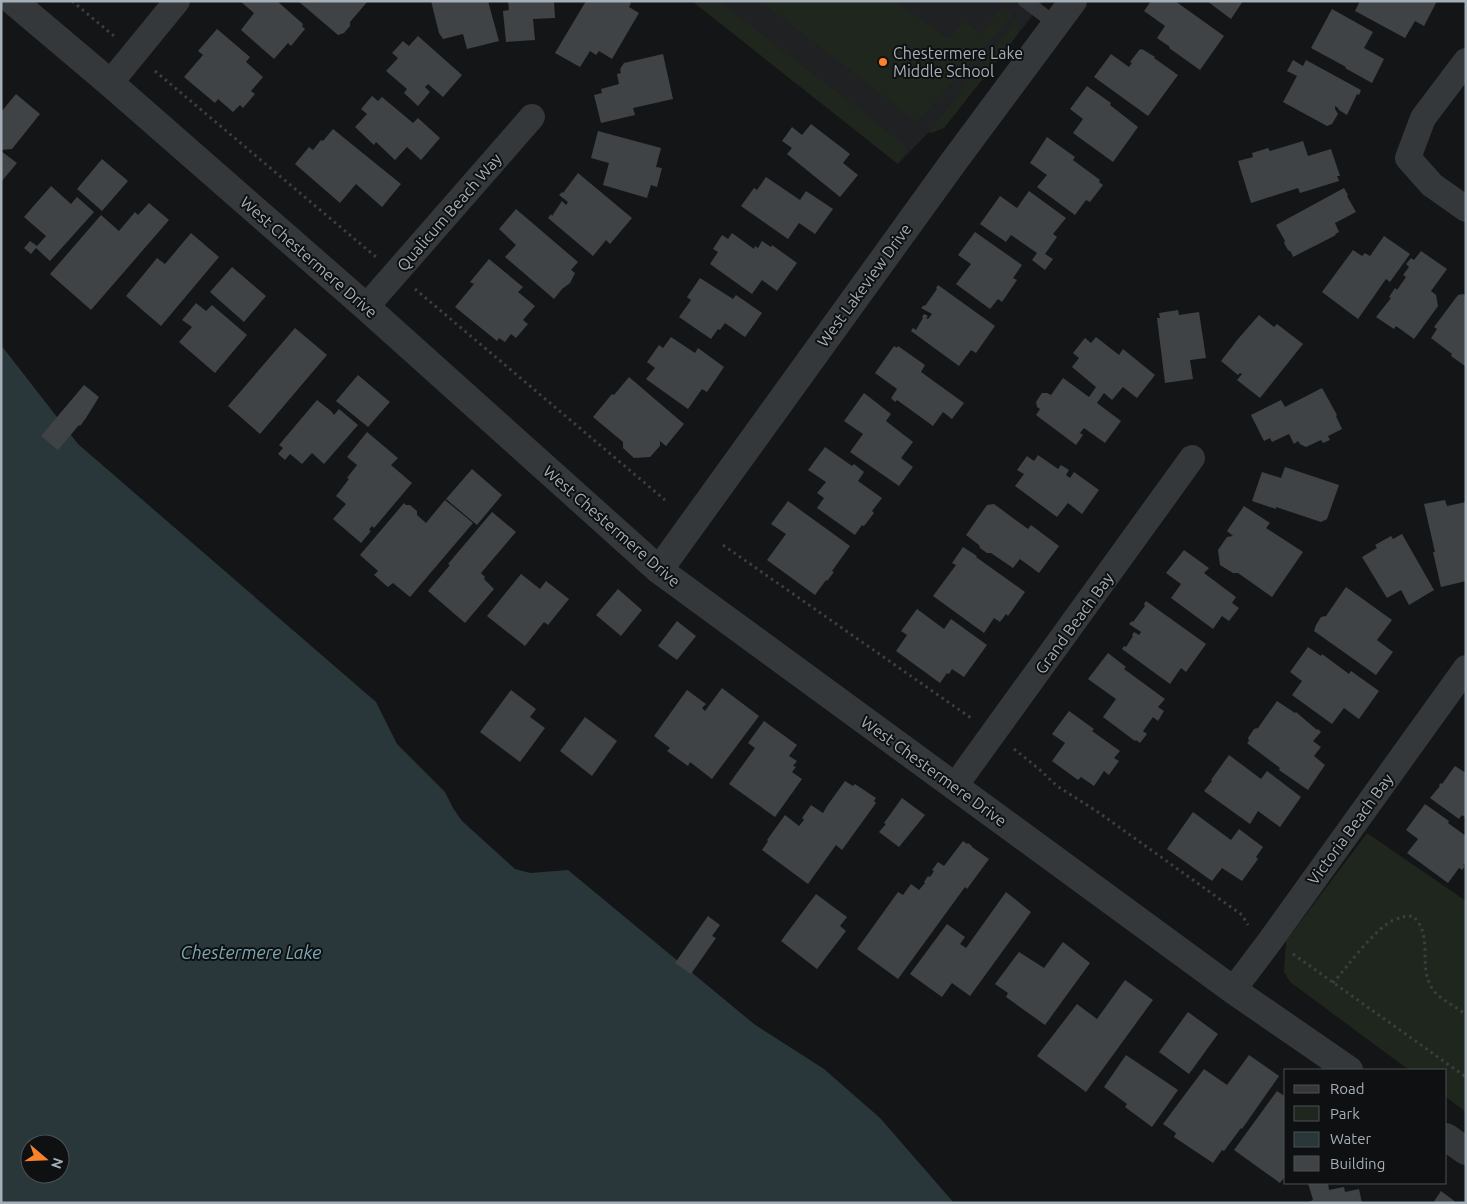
<svg xmlns="http://www.w3.org/2000/svg" width="1467" height="1204" font-family="Ubuntu,sans-serif">
	<style>
		.built { fill: #202123 }
		.green { fill: #1f261e }
		.water { fill: #2a373a; fill-rule: evenodd }
		.building { fill: #404346 }
		.lines { fill: none; stroke-linecap: round; stroke-linejoin: round }
		.path { stroke: #3b3f42; stroke-width: 3; stroke-dasharray: 2.5 4; stroke-linecap: butt }
		.service { stroke: #35383b; stroke-width: 14 }
		.minor { stroke: #35383b; stroke-width: 26 }
		.tertiary { stroke: #35383b; stroke-width: 28 }
		.poi-dot { fill: #f9822a; stroke: #0f1011; stroke-width: 2 }
		.labels { text-anchor: middle; stroke-width: 4; stroke-linejoin: round; paint-order: stroke }
		.poi-label { font-size: 16px; fill: #a5afb7; stroke: #0f1011; text-anchor: start }
		.street-label { font-size: 16px; fill: #a5afb7; stroke: #0f1011 }
		.water-label { font-size: 18px; font-style: italic; fill: #7ba7b4; stroke: #0f1011 }
	</style>
	<rect width="100%" height="100%" fill="#141516"/>
	<path class="built" d="M 692,1 L 1044,1 L 944,128 L 931,133 L 929,132 L 898,164 Z"/>
	<path class="green" d="M 692,1 L 719,1 L 909,148 L 898,164 Z
		M 760,1 L 895,1 L 949,39 L 964,21 L 981,34 L 1002,6 L 1013,15 L 917,122 Z
		M 1018,18 L 1018,34 L 944,128 L 931,133 L 929,132 Z
		M 1367,833 L 1466,901 L 1466,1112 L 1446,1097 L 1446,1070 L 1409,1070 L 1290,982 L 1284,972 L 1286,941 Z"/>
	<path class="water" d="M 1,345 L 78,444 L 376,702 L 397,744 L 445,792 L 453,808 L 462,821 L 515,869 L 530,873 L 568,870 L 754,1024 L 824,1069 L 880,1118 L 954,1203 L 1,1203 ZM 30,1144 L 60,1144 L 60,1174 L 30,1174 Z"/>
	<path class="building" d="M 240,1 L 277,1 L 303,24 L 302,26 L 305,29 L 291,46 L 288,43 L 274,59 L 241,30 L 254,13 Z
		M 298,1 L 368,1 L 350,22 L 350,26 L 344,33 L 338,35 Z
		M 431,1 L 488,1 L 499,41 L 467,49 L 463,34 L 443,39 L 439,33 Z
		M 508,1 L 554,1 L 555,18 L 533,19 L 535,40 L 506,42 L 503,11 L 509,10 Z
		M 586,1 L 629,1 L 631,3 L 629,7 L 639,13 L 612,59 L 599,51 L 596,55 L 590,51 L 580,67 L 555,53 Z
		M 1151,1 L 1175,1 L 1224,36 L 1200,70 L 1169,48 L 1170,47 L 1157,38 L 1165,26 L 1144,11 Z
		M 1207,1 L 1243,1 L 1231,19 Z
		M 1360,1 L 1437,1 L 1424,26 L 1415,21 L 1405,38 L 1355,11 Z
		M 1332,9 L 1373,32 L 1364,48 L 1384,59 L 1372,83 L 1345,68 L 1346,67 L 1311,48 Z
		M 217,29 L 250,57 L 246,62 L 263,77 L 251,91 L 255,94 L 243,108 L 240,105 L 233,112 L 218,99 L 215,103 L 184,77 L 203,55 L 198,51 Z
		M 418,36 L 462,75 L 443,97 L 428,84 L 425,87 L 430,92 L 418,106 L 404,93 L 407,89 L 386,71 L 398,58 L 392,53 L 403,41 L 409,46 Z
		M 1140,49 L 1141,50 L 1142,49 L 1155,57 L 1154,58 L 1178,75 L 1148,116 L 1094,77 L 1111,54 L 1129,67 L 1132,63 L 1130,62 Z
		M 663,54 L 673,99 L 633,108 L 635,115 L 601,123 L 594,95 L 602,93 L 601,89 L 619,84 L 617,74 L 621,73 L 620,69 L 624,63 Z
		M 1293,60 L 1303,66 L 1306,60 L 1361,90 L 1359,95 L 1357,94 L 1347,115 L 1339,110 L 1338,108 L 1335,106 L 1335,109 L 1338,114 L 1332,124 L 1327,126 L 1283,102 L 1297,76 L 1287,71 Z
		M 1087,86 L 1111,103 L 1110,105 L 1138,127 L 1113,162 L 1073,133 L 1083,119 L 1070,109 Z
		M 16,94 L 40,114 L 12,149 L 1,150 L 1,112 Z
		M 372,96 L 378,101 L 382,97 L 413,123 L 418,118 L 440,138 L 421,160 L 407,147 L 395,160 L 376,142 L 374,145 L 355,127 L 367,114 L 361,109 Z
		M 811,124 L 850,154 L 843,163 L 858,175 L 840,197 L 787,154 L 792,148 L 782,141 L 792,127 L 802,135 Z
		M 333,129 L 401,184 L 382,207 L 356,184 L 340,203 L 295,164 L 309,147 L 313,150 L 321,140 L 323,141 Z
		M 598,131 L 661,148 L 656,167 L 662,168 L 657,187 L 651,185 L 647,198 L 603,185 L 609,163 L 591,158 Z
		M 1047,137 L 1075,157 L 1073,160 L 1100,180 L 1099,182 L 1103,185 L 1090,202 L 1086,200 L 1075,215 L 1037,187 L 1047,175 L 1030,163 Z
		M 1303,141 L 1308,156 L 1331,149 L 1340,176 L 1337,176 L 1339,181 L 1300,193 L 1298,188 L 1251,203 L 1238,161 L 1253,157 L 1252,153 L 1268,148 L 1270,151 Z
		M 1,151 L 17,163 L 1,182 Z
		M 102,159 L 128,181 L 102,211 L 77,189 Z
		M 578,173 L 632,218 L 610,244 L 606,240 L 593,256 L 548,218 L 551,214 L 552,216 L 562,201 L 566,205 L 568,202 L 559,195 L 562,192 L 563,193 Z
		M 766,177 L 800,200 L 806,191 L 833,209 L 815,234 L 799,223 L 788,239 L 741,206 L 754,188 L 757,190 Z
		M 51,186 L 71,204 L 77,197 L 94,212 L 50,261 L 36,248 L 31,254 L 24,248 L 30,241 L 37,246 L 46,236 L 24,217 Z
		M 1344,188 L 1348,195 L 1347,196 L 1356,212 L 1335,223 L 1339,232 L 1335,234 L 1336,235 L 1293,257 L 1291,252 L 1288,250 L 1284,243 L 1285,241 L 1276,225 Z
		M 1029,191 L 1066,218 L 1053,234 L 1057,237 L 1045,254 L 1053,259 L 1045,270 L 1032,260 L 1037,253 L 1011,235 L 1006,242 L 980,224 L 1000,196 L 1017,208 Z
		M 149,203 L 169,220 L 91,310 L 50,274 L 101,215 L 119,231 L 135,212 L 138,215 Z
		M 516,209 L 578,262 L 571,270 L 575,273 L 570,283 L 562,289 L 554,299 L 505,257 L 516,245 L 499,229 Z
		M 975,232 L 1022,265 L 1013,278 L 1017,280 L 1002,302 L 998,299 L 990,309 L 956,284 L 971,264 L 958,255 Z
		M 191,233 L 219,257 L 161,326 L 126,296 L 157,258 L 165,264 Z
		M 732,233 L 754,249 L 755,246 L 758,248 L 762,241 L 771,247 L 772,245 L 797,263 L 777,291 L 762,280 L 752,294 L 710,264 L 718,252 L 713,249 L 722,235 L 728,239 Z
		M 1384,236 L 1410,254 L 1390,282 L 1386,279 L 1358,319 L 1322,292 L 1353,250 L 1362,256 L 1365,253 L 1370,256 Z
		M 1421,251 L 1447,269 L 1431,291 L 1436,295 L 1438,306 L 1414,339 L 1396,326 L 1394,329 L 1376,317 L 1391,298 L 1389,297 L 1395,288 L 1397,290 L 1406,277 L 1403,275 L 1409,267 L 1406,264 L 1411,258 L 1414,260 Z
		M 489,259 L 523,287 L 518,292 L 535,306 L 523,320 L 528,324 L 516,338 L 511,334 L 505,342 L 499,338 L 497,341 L 455,307 L 474,284 L 470,282 Z
		M 232,267 L 266,296 L 244,322 L 210,292 Z
		M 700,278 L 733,299 L 736,295 L 762,313 L 745,337 L 725,323 L 720,330 L 718,329 L 711,339 L 679,317 L 691,300 L 687,297 Z
		M 938,285 L 995,326 L 976,353 L 971,350 L 959,366 L 911,331 L 913,328 L 916,330 L 923,318 L 922,317 L 924,314 L 928,316 L 926,318 L 928,319 L 932,314 L 921,308 L 924,305 L 925,306 L 937,289 L 936,288 Z
		M 1463,294 L 1466,296 L 1466,364 L 1465,366 L 1451,356 L 1452,354 L 1431,338 L 1437,329 L 1434,327 L 1458,295 Z
		M 196,303 L 206,311 L 212,305 L 247,335 L 215,373 L 179,342 L 192,327 L 182,320 Z
		M 1178,310 L 1179,315 L 1199,312 L 1206,358 L 1190,360 L 1193,379 L 1165,383 L 1157,318 L 1160,318 L 1159,313 Z
		M 1259,315 L 1274,327 L 1277,324 L 1303,344 L 1260,398 L 1237,380 L 1242,374 L 1240,373 L 1238,375 L 1221,361 L 1238,339 Z
		M 295,328 L 327,355 L 260,434 L 228,406 Z
		M 671,337 L 695,353 L 698,348 L 724,367 L 707,392 L 702,389 L 688,409 L 646,379 L 655,368 L 647,362 L 659,345 L 663,348 Z
		M 1096,337 L 1119,355 L 1123,349 L 1155,375 L 1137,398 L 1123,387 L 1112,400 L 1104,393 L 1097,403 L 1121,421 L 1105,443 L 1084,428 L 1080,433 L 1083,435 L 1076,445 L 1036,415 L 1040,409 L 1037,407 L 1036,402 L 1042,393 L 1047,393 L 1051,395 L 1063,378 L 1089,397 L 1096,387 L 1072,367 L 1079,358 L 1073,353 L 1085,338 L 1091,343 Z
		M 894,346 L 897,348 L 898,346 L 925,365 L 921,372 L 964,403 L 952,419 L 943,412 L 933,426 L 897,400 L 895,402 L 891,398 L 897,389 L 875,373 Z
		M 358,375 L 390,402 L 368,427 L 336,401 Z
		M 629,377 L 684,424 L 666,446 L 660,441 L 660,446 L 650,457 L 634,458 L 623,448 L 623,442 L 593,417 L 612,394 L 614,395 Z
		M 84,385 L 99,397 L 86,418 L 80,426 L 79,425 L 58,450 L 41,436 Z
		M 1322,388 L 1337,415 L 1336,416 L 1342,429 L 1328,436 L 1330,440 L 1323,443 L 1321,440 L 1306,447 L 1300,444 L 1298,441 L 1294,444 L 1289,434 L 1272,442 L 1270,438 L 1264,441 L 1251,415 L 1281,400 L 1285,407 Z
		M 864,393 L 891,414 L 886,421 L 913,442 L 901,458 L 913,467 L 899,486 L 850,452 L 863,434 L 844,421 Z
		M 317,400 L 331,411 L 334,415 L 339,409 L 358,425 L 324,464 L 312,453 L 302,464 L 290,454 L 285,460 L 278,454 L 283,448 L 279,445 Z
		M 367,432 L 398,458 L 391,465 L 412,483 L 374,528 L 372,526 L 369,530 L 371,531 L 361,543 L 333,519 L 346,504 L 336,496 L 349,479 L 347,478 L 357,465 L 347,457 Z
		M 825,447 L 852,466 L 854,464 L 864,472 L 858,481 L 882,498 L 872,511 L 874,513 L 864,526 L 862,525 L 855,535 L 817,508 L 824,498 L 817,493 L 826,482 L 808,470 Z
		M 1038,455 L 1058,469 L 1061,465 L 1069,470 L 1066,475 L 1070,478 L 1074,472 L 1099,490 L 1082,514 L 1068,503 L 1057,517 L 1015,486 L 1024,474 L 1017,470 L 1027,456 L 1034,461 Z
		M 1285,467 L 1339,485 L 1327,519 L 1321,522 L 1276,507 L 1276,509 L 1252,501 L 1262,472 L 1281,478 Z
		M 472,469 L 502,495 L 477,525 L 446,499 Z
		M 445,500 L 473,523 L 410,597 L 393,583 L 388,587 L 374,575 L 378,571 L 360,555 L 404,503 L 406,505 L 410,505 L 417,511 L 417,515 L 426,523 Z
		M 1445,500 L 1447,506 L 1466,502 L 1466,581 L 1441,587 L 1433,552 L 1435,552 L 1424,504 Z
		M 788,501 L 850,546 L 832,571 L 834,572 L 827,581 L 826,580 L 815,595 L 767,560 L 786,534 L 771,524 Z
		M 994,504 L 1028,529 L 1031,525 L 1059,546 L 1039,573 L 1020,559 L 1013,568 L 991,553 L 987,553 L 980,548 L 979,545 L 966,535 L 987,505 Z
		M 1244,506 L 1270,523 L 1266,528 L 1303,552 L 1272,597 L 1238,573 L 1233,573 L 1220,565 L 1218,550 L 1227,537 L 1233,536 L 1227,531 Z
		M 492,512 L 516,532 L 481,573 L 485,577 L 484,579 L 494,589 L 465,623 L 428,591 L 450,565 L 448,564 Z
		M 1402,534 L 1434,590 L 1409,605 L 1401,590 L 1387,598 L 1362,557 L 1377,548 L 1375,545 L 1391,536 L 1393,539 Z
		M 963,547 L 977,556 L 976,557 L 1025,592 L 1008,616 L 1006,614 L 1000,622 L 994,618 L 984,633 L 933,596 L 956,565 L 952,563 Z
		M 1184,550 L 1209,568 L 1204,573 L 1236,597 L 1232,603 L 1239,608 L 1229,621 L 1222,616 L 1213,629 L 1171,598 L 1181,584 L 1166,573 Z
		M 521,574 L 540,589 L 546,581 L 569,599 L 548,625 L 544,622 L 525,646 L 487,616 Z
		M 1346,587 L 1392,620 L 1377,640 L 1393,652 L 1376,675 L 1314,631 L 1316,625 L 1321,617 L 1326,616 Z
		M 618,589 L 642,610 L 621,636 L 596,615 Z
		M 1146,601 L 1206,644 L 1186,672 L 1181,668 L 1170,684 L 1122,649 L 1124,646 L 1126,647 L 1133,636 L 1132,635 L 1134,632 L 1139,635 L 1141,632 L 1129,624 L 1132,621 L 1133,622 L 1145,606 L 1144,604 Z
		M 917,609 L 944,629 L 951,619 L 987,645 L 964,677 L 952,669 L 949,674 L 947,673 L 940,683 L 896,651 L 907,635 L 901,631 Z
		M 677,621 L 696,636 L 677,660 L 658,646 Z
		M 1308,647 L 1321,656 L 1322,654 L 1349,674 L 1351,671 L 1379,691 L 1359,719 L 1344,708 L 1332,724 L 1292,695 L 1302,681 L 1290,672 Z
		M 1108,653 L 1126,667 L 1124,669 L 1165,699 L 1158,707 L 1164,711 L 1158,721 L 1153,717 L 1143,731 L 1147,734 L 1140,743 L 1136,740 L 1135,741 L 1103,717 L 1116,699 L 1088,679 Z
		M 722,688 L 759,716 L 712,779 L 690,762 L 688,766 L 667,751 L 670,748 L 654,736 L 687,690 L 706,704 L 702,708 L 705,711 Z
		M 511,690 L 536,709 L 530,717 L 545,728 L 520,762 L 480,732 Z
		M 1277,701 L 1295,713 L 1296,712 L 1317,730 L 1318,729 L 1321,732 L 1313,741 L 1321,747 L 1314,756 L 1325,765 L 1308,790 L 1279,770 L 1280,768 L 1247,743 L 1249,741 L 1248,738 L 1254,729 L 1258,728 Z
		M 1069,711 L 1094,729 L 1092,731 L 1120,751 L 1114,758 L 1119,761 L 1109,775 L 1104,771 L 1094,786 L 1081,777 L 1078,780 L 1052,761 L 1065,743 L 1052,734 Z
		M 585,717 L 617,741 L 592,776 L 560,751 Z
		M 764,721 L 797,745 L 789,756 L 797,761 L 793,766 L 796,767 L 792,772 L 802,779 L 775,817 L 729,784 L 755,748 L 748,743 Z
		M 1229,755 L 1261,779 L 1267,771 L 1301,797 L 1280,827 L 1258,811 L 1250,824 L 1204,791 L 1212,781 L 1211,780 Z
		M 1455,766 L 1466,773 L 1466,818 L 1462,815 L 1459,819 L 1430,798 L 1440,786 L 1439,786 L 1440,783 L 1442,784 Z
		M 845,781 L 853,786 L 855,784 L 876,798 L 874,801 L 876,803 L 842,850 L 836,845 L 808,884 L 762,850 L 768,841 L 767,840 L 785,815 L 799,826 L 804,820 L 802,818 L 811,805 L 823,813 L 827,806 Z
		M 902,798 L 925,815 L 899,847 L 879,832 L 886,824 L 884,823 Z
		M 1425,804 L 1449,821 L 1448,823 L 1466,836 L 1466,862 L 1463,865 L 1465,866 L 1462,870 L 1459,868 L 1448,883 L 1407,853 L 1418,839 L 1406,830 Z
		M 1193,812 L 1231,840 L 1239,829 L 1263,847 L 1256,857 L 1258,859 L 1242,881 L 1222,868 L 1212,881 L 1167,849 Z
		M 963,841 L 967,844 L 968,843 L 972,846 L 972,847 L 989,859 L 967,889 L 965,887 L 898,979 L 857,949 L 898,892 L 903,895 L 911,884 L 919,890 L 925,883 L 924,882 L 928,876 L 930,877 L 934,871 L 932,870 L 938,862 L 944,866 Z
		M 1006,892 L 1031,912 L 970,996 L 952,983 L 942,997 L 910,974 L 947,924 L 965,937 L 960,944 L 966,948 Z
		M 816,894 L 847,917 L 840,926 L 846,931 L 817,969 L 781,941 Z
		M 708,916 L 720,925 L 712,936 L 716,938 L 691,974 L 675,963 Z
		M 1063,942 L 1090,963 L 1045,1025 L 1006,997 L 1008,993 L 995,984 L 1019,952 L 1044,968 Z
		M 1125,980 L 1153,1000 L 1086,1092 L 1037,1056 L 1077,1004 L 1097,1019 Z
		M 1188,1012 L 1218,1034 L 1189,1074 L 1159,1052 Z
		M 1126,1055 L 1178,1090 L 1152,1127 L 1125,1107 L 1127,1104 L 1104,1087 Z
		M 1249,1055 L 1279,1076 L 1242,1129 L 1241,1128 L 1224,1151 L 1222,1150 L 1213,1163 L 1174,1137 L 1176,1133 L 1163,1124 L 1204,1069 L 1227,1085 Z
		M 1277,1091 L 1286,1097 L 1286,1175 L 1280,1183 L 1234,1150 Z
		M 1308,1183 L 1328,1183 L 1329,1190 L 1344,1187 L 1345,1192 L 1359,1189 L 1362,1203 L 1307,1203 L 1313,1200 Z
		M 1441,1191 L 1457,1203 L 1433,1203 Z"/>
	<g class="lines">
		<path class="path" d="M 72,1 L 114,36
			M 155,71 L 376,257
			M 415,289 L 665,500
			M 723,545 L 971,718
			M 1014,749 L 1039,769 L 1057,786 L 1098,812 L 1242,915 L 1248,925
			M 1293,954 L 1466,1077
			M 1333,983 C 1347,967 1375,928 1394,920 C 1401,917 1406,916 1413,916 C 1435,937 1416,968 1434,991 C 1442,1001 1456,1006 1466,1015"/>
		<path class="service" d="M 1025,1 L 1056,24"/>
		<path class="minor" d="M 1466,61 L 1423,118 L 1408,158 L 1432,185 L 1466,209
			M 110,83 L 177,1
			M 366,307 L 532,117
			M 955,786 L 1192,458
			M 1233,990 L 1270,941 L 1466,668"/>
		<path class="tertiary" d="M 13,1 L 110,83 L 366,307 L 659,570 L 1233,990 L 1349,1070
			M 659,570 L 952,164 L 1073,1
			M 1446,1137 L 1466,1151"/>
	</g>
	<circle class="poi-dot" cx="883" cy="62" r="5"/>
	<g class="labels">
		<g class="poi-label">
			<text x="893" y="59">Chestermere Lake<tspan x="893" dy="18">Middle School</tspan></text>
		</g>
		<g class="street-label">
			<text transform="translate(449 212) rotate(-49)" y="6">Qualicum Beach Way</text>
			<text transform="translate(309 257) rotate(41)" y="6">West Chestermere Drive</text>
			<text transform="translate(864 285) rotate(-54)" y="6">West Lakeview Drive</text>
			<text transform="translate(612 526) rotate(41)" y="6">West Chestermere Drive</text>
			<text transform="translate(1074 623) rotate(-54)" y="6">Grand Beach Bay</text>
			<text transform="translate(934 771) rotate(36)" y="6">West Chestermere Drive</text>
			<text transform="translate(1350 829) rotate(-54)" y="6">Victoria Beach Bay</text>
		</g>
		<g class="water-label">
			<text x="251" y="959">Chestermere Lake</text>
		</g>
	</g>
	<rect width="1467" height="1204" fill="none" stroke="#a5afb7" stroke-width="5"/>
	<rect x="1284" y="1069" width="162" height="115" fill="#0f1011" stroke="#4b5053"/>
	<rect x="1294" y="1085" width="25" height="8" fill="#35383b" stroke="#4b5053"/>
	<text x="1330" y="1094" font-size="15" fill="#a5afb7">Road</text>
	<rect x="1294" y="1106" width="25" height="15" fill="#1f261e" stroke="#4b5053"/>
	<text x="1330" y="1119" font-size="15" fill="#a5afb7">Park</text>
	<rect x="1294" y="1132" width="25" height="15" fill="#2a373a" stroke="#4b5053"/>
	<text x="1330" y="1144" font-size="15" fill="#a5afb7">Water</text>
	<rect x="1294" y="1156" width="25" height="15" fill="#404346" stroke="#4b5053"/>
	<text x="1330" y="1169" font-size="15" fill="#a5afb7">Building</text>
	<g transform="translate(45 1159) rotate(109)"><circle r="24" fill="#0f1011" stroke="#4b5053"/>
	<path d="M0-4L9 19L0 12L-9 19Z" fill="#f9822a"/>
	<text y="-8" font-size="14" font-weight="bold" text-anchor="middle" fill="#a5afb7">N</text>
	</g>
</svg>
